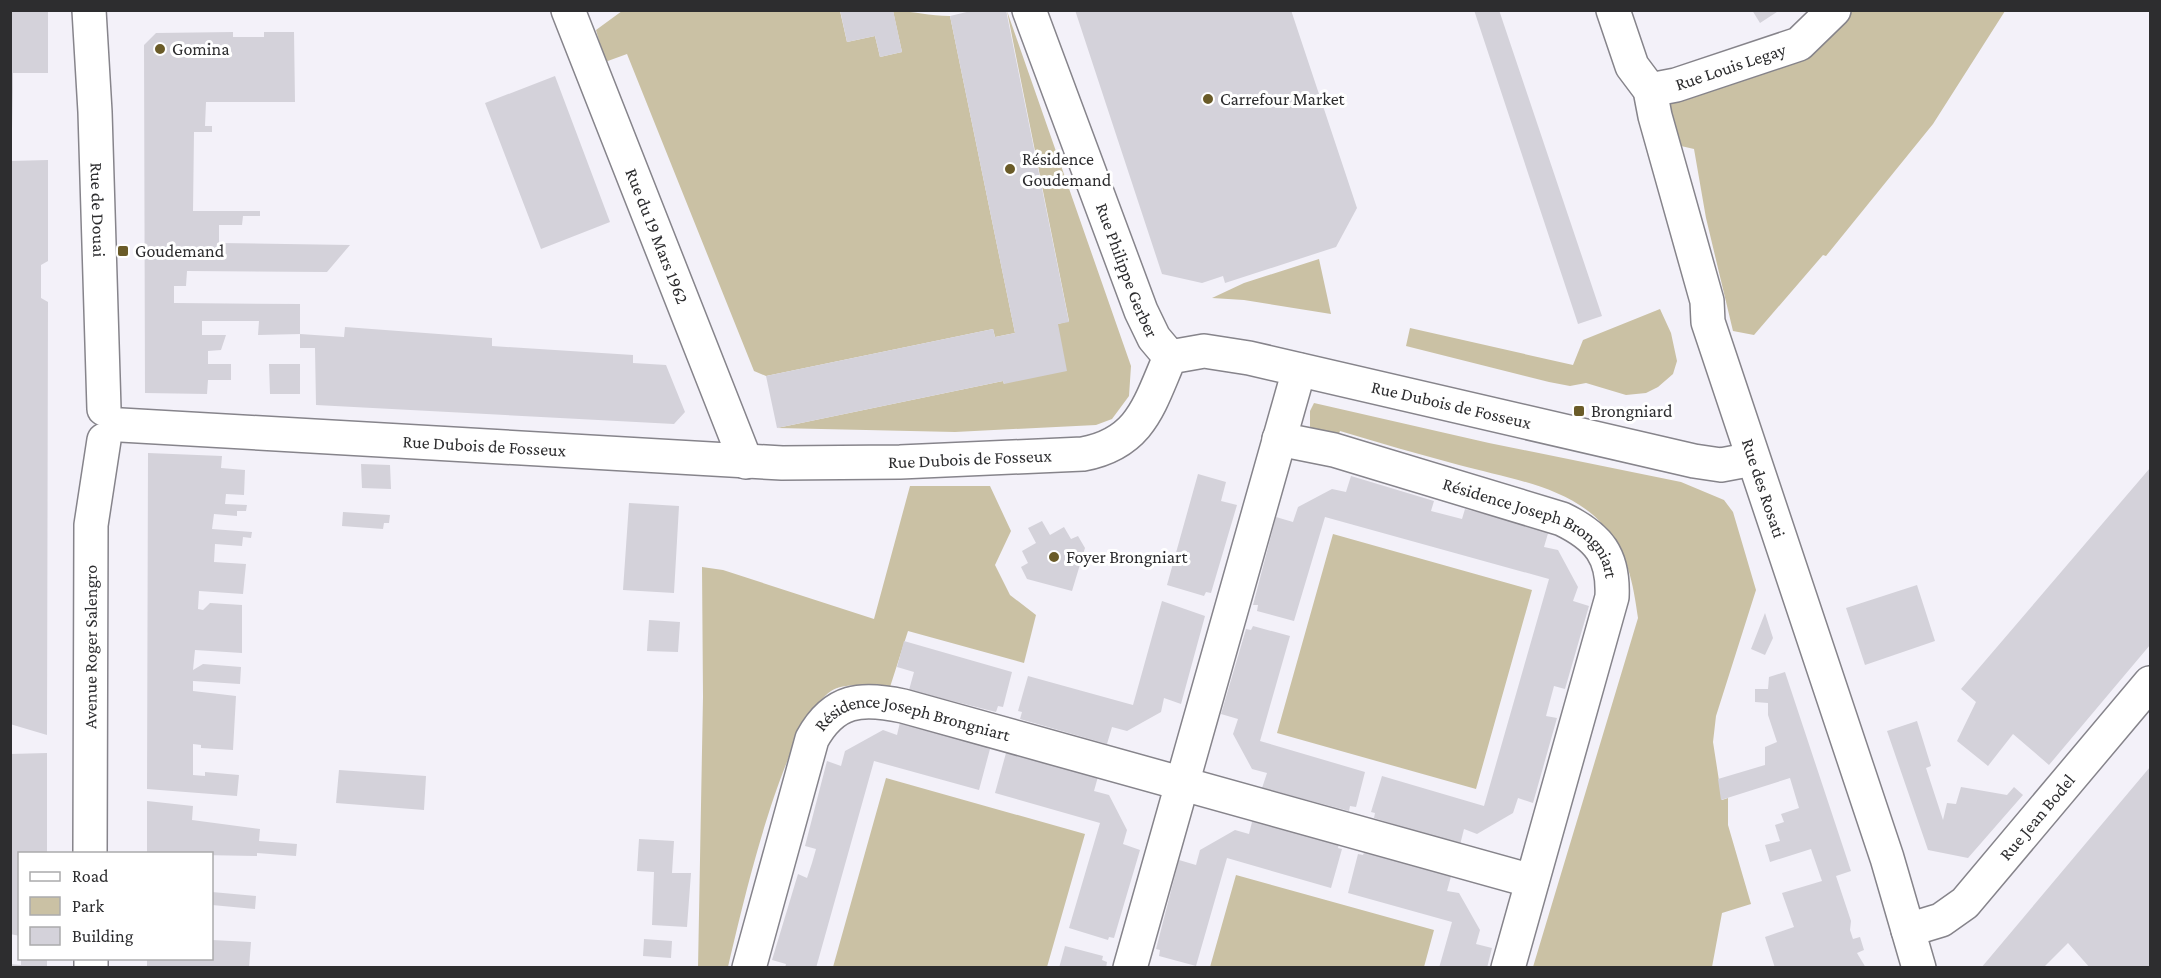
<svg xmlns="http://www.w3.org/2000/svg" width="2161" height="978" font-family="'Crimson Pro',serif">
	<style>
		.green { fill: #cac1a4 }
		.building { fill: #d4d2da }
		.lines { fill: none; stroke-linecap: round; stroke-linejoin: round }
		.street-casing { stroke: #86848b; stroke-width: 36 }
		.secondary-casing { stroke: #86848b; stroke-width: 36 }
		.street { stroke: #fff; stroke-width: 33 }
		.secondary { stroke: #fff; stroke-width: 33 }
		.poi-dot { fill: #6a5b28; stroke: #fff; stroke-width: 2 }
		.labels { text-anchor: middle; stroke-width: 6; stroke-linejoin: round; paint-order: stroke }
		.poi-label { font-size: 18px; fill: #2d2d2f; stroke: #fff; text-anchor: start }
		.street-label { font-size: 18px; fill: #2d2d2f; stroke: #fff }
	</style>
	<rect width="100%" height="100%" fill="#f3f1f9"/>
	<path class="green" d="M 622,11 L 840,11 L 847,42 L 875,36 L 880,57 L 902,52 L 893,11 C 913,11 930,16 950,16 L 1015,333 L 995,337 L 993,329 L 766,376 L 754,371 L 627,54 L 605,62 L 596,30 Z
		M 1007,11 L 1131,366 L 1129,396 L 1112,419 L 1096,425 L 955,432 L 777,428 L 1003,381 L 1004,384 L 1058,324 L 1069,321 Z
		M 1844,11 L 2005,11 L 1933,124 L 1826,256 L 1823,255 L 1754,335 L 1733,331 L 1706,218 L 1694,149 L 1668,143 L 1663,100 Z
		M 1319,259 L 1331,314 L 1244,300 L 1212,298 L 1244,283 Z
		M 1660,309 L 1671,333 L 1677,361 L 1673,374 L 1658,387 L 1646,393 L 1626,395 L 1586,383 L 1570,386 L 1549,382 L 1406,346 L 1410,328 L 1573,365 L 1583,340 Z
		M 1314,403 L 1489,443 L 1681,482 L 1724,500 L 1733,512 L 1756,590 L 1716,716 L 1713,742 L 1722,800 L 1728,798 L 1728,825 L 1751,904 L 1722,913 L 1712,967 L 1533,967 L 1638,618 C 1633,583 1628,553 1604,526 C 1570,486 1506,478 1459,465 C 1419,454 1379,443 1340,431 L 1337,438 L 1318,437 L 1310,427 L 1310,411 Z
		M 910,486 L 990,486 L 1011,531 L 995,565 L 1010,595 L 1036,615 L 1024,663 L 908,631 L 890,687 C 873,687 846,681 831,691 C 783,724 742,908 728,967 L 698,968 L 703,697 L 702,567 L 723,570 L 874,619 Z
		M 1333,534 L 1532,590 L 1476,789 L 1277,733 Z
		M 886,778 L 1085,834 L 1047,967 L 833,967 Z
		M 1236,875 L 1434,930 L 1424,967 L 1210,967 Z"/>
	<path class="building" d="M 10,10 L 48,10 L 48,73 L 13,73 L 13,129 Z
		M 840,10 L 893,10 L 902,52 L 880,57 L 875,36 L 847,42 Z
		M 975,10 L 1006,10 L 1069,322 L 1058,324 L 1067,371 L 1004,384 L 1003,381 L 777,428 L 766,376 L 993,329 L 995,337 L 1015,333 L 950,16 Z
		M 1075,10 L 1291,10 L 1357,208 L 1336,247 L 1225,283 L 1223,276 L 1202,283 L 1162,274 Z
		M 1474,10 L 1499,10 L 1602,316 L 1578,324 Z
		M 1752,10 L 1780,10 L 1760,23 Z
		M 233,32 L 233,37 L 264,37 L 264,32 L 294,32 L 295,102 L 206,102 L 205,126 L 212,126 L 212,132 L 194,132 L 193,211 L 260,211 L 260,216 L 243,216 L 242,225 L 219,225 L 219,243 L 350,245 L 327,272 L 187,271 L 186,286 L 174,286 L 174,303 L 300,304 L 300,334 L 258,335 L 259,321 L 202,321 L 202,335 L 226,335 L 221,350 L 208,351 L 208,364 L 231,364 L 231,380 L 208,380 L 207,394 L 145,393 L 144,45 L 156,33 Z
		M 555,76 L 610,222 L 541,249 L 485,103 Z
		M 48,160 L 48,261 L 41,265 L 41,298 L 48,302 L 47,735 L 10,724 L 10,161 Z
		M 345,327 L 492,338 L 492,346 L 633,355 L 633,363 L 666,365 L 685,412 L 674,424 L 316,405 L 315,348 L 300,348 L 300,334 L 344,337 Z
		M 269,364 L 300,364 L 300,394 L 270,394 Z
		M 148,453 L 222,456 L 221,468 L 245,470 L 244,495 L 226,494 L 225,504 L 247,505 L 246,511 L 237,511 L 237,516 L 214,514 L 212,529 L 252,532 L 251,538 L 243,537 L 242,546 L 215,544 L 214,562 L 246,564 L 243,594 L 199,591 L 198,609 L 203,610 L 210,603 L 242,605 L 242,653 L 195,650 L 193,670 L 203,664 L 241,667 L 240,684 L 193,681 L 193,691 L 236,696 L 233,750 L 201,748 L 201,745 L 193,744 L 193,775 L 205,776 L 205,772 L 239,775 L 237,796 L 147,789 Z
		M 361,464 L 390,465 L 391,489 L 362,488 Z
		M 2150,468 L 2150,645 L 2049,765 L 2013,734 L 1988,766 L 1957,741 L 1976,702 L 1961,689 Z
		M 1198,474 L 1226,482 L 1221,501 L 1237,505 L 1211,593 L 1206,592 L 1204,596 L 1167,585 Z
		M 1351,476 L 1434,501 L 1431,511 L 1462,519 L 1465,509 L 1549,530 L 1544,547 L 1558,550 L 1578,587 L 1573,601 L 1589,606 L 1565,689 L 1554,686 L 1546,716 L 1557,718 L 1533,803 L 1518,798 L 1513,813 L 1477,834 L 1464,829 L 1460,845 L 1374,818 L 1375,813 L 1371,812 L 1382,776 L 1484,806 L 1549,579 L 1325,517 L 1294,621 L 1257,611 L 1258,605 L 1253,605 L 1276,517 L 1293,522 L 1298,507 L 1332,489 L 1346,492 Z
		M 629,503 L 679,506 L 674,593 L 623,590 Z
		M 343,512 L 390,515 L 389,523 L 384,523 L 383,529 L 342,526 Z
		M 1042,521 L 1050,535 L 1064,527 L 1071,539 L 1078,536 L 1085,548 L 1072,591 L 1027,579 L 1021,567 L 1028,563 L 1022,551 L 1036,543 L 1028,528 Z
		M 1917,585 L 1935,641 L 1865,665 L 1846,608 Z
		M 1162,601 L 1205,616 L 1181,704 L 1164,698 L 1161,712 L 1127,731 L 1112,727 L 1107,744 L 1020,719 L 1022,712 L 1018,711 L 1028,676 L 1133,705 Z
		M 1765,613 L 1773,638 L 1765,655 L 1751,649 Z
		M 649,620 L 680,622 L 678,652 L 647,651 Z
		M 1253,626 L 1290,636 L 1260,741 L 1365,772 L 1356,807 L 1350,806 L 1349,811 L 1262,788 L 1267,773 L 1252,769 L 1233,734 L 1238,719 L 1221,714 L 1246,629 L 1251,630 Z
		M 904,641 L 1012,672 L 1003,707 L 998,706 L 996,712 L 909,690 L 914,672 L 897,667 Z
		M 1785,672 L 1851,871 L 1836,876 L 1851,921 L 1850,930 L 1853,939 L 1860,937 L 1864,950 L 1857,953 L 1866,968 L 1775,968 L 1765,937 L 1794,927 L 1782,893 L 1822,881 L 1811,849 L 1770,862 L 1765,845 L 1780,841 L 1775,825 L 1784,822 L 1781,814 L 1799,808 L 1790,778 L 1721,800 L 1718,779 L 1765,765 L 1765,747 L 1777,742 L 1768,715 L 1768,703 L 1755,702 L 1755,689 L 1768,689 L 1769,677 Z
		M 901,718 L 989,744 L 987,748 L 990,749 L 979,790 L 874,761 L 816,968 L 785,968 L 786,964 L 772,960 L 798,874 L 807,878 L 812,863 L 816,849 L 805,846 L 827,761 L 841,766 L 845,751 L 883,730 L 897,735 Z
		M 1917,721 L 1931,766 L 1926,768 L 1943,820 L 1947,803 L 1956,804 L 1961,787 L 2007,795 L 2014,787 L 2023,795 L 1968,858 L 1928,850 L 1887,731 Z
		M 1012,750 L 1099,773 L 1094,791 L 1109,795 L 1127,830 L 1123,844 L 1140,850 L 1114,938 L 1109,937 L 1108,940 L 1069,928 L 1100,823 L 995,793 L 1006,753 L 1010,754 Z
		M 47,753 L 47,854 L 20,854 L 20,936 L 10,934 L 10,754 Z
		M 2150,767 L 2150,968 L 2090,968 L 2068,943 L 2043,968 L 1981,968 Z
		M 339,770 L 426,776 L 424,810 L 336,803 Z
		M 147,801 L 193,806 L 192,820 L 260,829 L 259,841 L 297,844 L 296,856 L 257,853 L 257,856 L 147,854 Z
		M 1253,818 L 1339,843 L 1338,848 L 1342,849 L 1331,888 L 1227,858 L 1196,966 L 1159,956 L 1160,950 L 1156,949 L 1179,860 L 1196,865 L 1200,850 L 1235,830 L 1249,834 Z
		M 639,839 L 674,841 L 672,873 L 691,873 L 687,927 L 652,925 L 654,872 L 637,871 Z
		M 1365,850 L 1452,873 L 1447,891 L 1459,893 L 1480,930 L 1476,944 L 1492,948 L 1487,968 L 1439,968 L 1452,922 L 1348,893 L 1358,854 L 1363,855 Z
		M 212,892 L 256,896 L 255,909 L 212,905 Z
		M 644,939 L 672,941 L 671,958 L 643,956 Z
		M 212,940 L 251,942 L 249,968 L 147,968 L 147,958 L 212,958 Z
		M 1065,946 L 1103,956 L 1102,960 L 1107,962 L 1106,968 L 1059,968 Z
		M 21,958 L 47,958 L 47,968 L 10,968 L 10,964 L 21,965 Z"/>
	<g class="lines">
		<defs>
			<g id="street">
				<path id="s1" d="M 568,10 L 746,462"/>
				<path id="s2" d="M 1029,10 L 1141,311 L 1154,338 L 1170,357"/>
				<path id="s3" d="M 121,425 L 782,463 L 900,462 L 1083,454 C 1141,443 1149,405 1170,357 L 1204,351 L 1249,358 L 1694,461 L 1721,465 L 1753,459"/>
				<path id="s4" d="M 1279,439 L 1334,450 L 1562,519 C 1599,537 1614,556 1612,597 L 1508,968"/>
				<path id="s5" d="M 1908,930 L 1941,920 L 1965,903 L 2150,683"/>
				<path id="s6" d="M 749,968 L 812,739 C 834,699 861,697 903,706 L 1532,881"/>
				<path d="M 1130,968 L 1299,370"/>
			</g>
			<g id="secondary">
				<path id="s7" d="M 89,10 L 95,112 L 104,409"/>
				<path id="s8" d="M 1613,10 L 1632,66 L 1650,90 L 1655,116 L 1707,301 L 1708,322 L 1887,858 L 1919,968"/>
				<path id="s9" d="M 1650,90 L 1676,85 L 1799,44 L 1834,10"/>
				<path id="s10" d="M 90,854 L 91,525 L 104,440"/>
				<path d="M 91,958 L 91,968"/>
			</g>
		</defs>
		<use href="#street" class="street-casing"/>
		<use href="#secondary" class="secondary-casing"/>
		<use href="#street" class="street"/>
		<use href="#secondary" class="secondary"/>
	</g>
	<g class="poi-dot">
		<circle cx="160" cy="49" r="6"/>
		<circle cx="1208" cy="99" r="6"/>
		<circle cx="1010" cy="169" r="6"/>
		<rect x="117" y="245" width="12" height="12" rx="3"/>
		<rect x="1573" y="405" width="12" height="12" rx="3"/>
		<circle cx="1054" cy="557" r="6"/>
	</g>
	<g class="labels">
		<g class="poi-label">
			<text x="172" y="55">Gomina</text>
			<text x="1220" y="105">Carrefour Market</text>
			<text x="1022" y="165">Résidence<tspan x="1022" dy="21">Goudemand</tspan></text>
			<text x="135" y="257">Goudemand</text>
			<text x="1591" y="417">Brongniard</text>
			<text x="1066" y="563">Foyer Brongniart</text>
		</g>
		<g class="street-label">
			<text dy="6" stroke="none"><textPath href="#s9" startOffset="84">Rue Louis Legay</textPath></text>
			<text dy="6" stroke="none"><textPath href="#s7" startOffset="200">Rue de Douai</textPath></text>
			<text dy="6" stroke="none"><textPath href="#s1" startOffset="243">Rue du 19 Mars 1962</textPath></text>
			<text dy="6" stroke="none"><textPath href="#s2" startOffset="278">Rue Philippe Gerber</textPath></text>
			<text dy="6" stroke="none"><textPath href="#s3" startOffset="1389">Rue Dubois de Fosseux</textPath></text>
			<text dy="6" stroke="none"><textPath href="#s3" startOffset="364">Rue Dubois de Fosseux</textPath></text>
			<text dy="6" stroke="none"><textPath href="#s3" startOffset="850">Rue Dubois de Fosseux</textPath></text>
			<text dy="6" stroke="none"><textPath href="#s8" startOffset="504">Rue des Rosati</textPath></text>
			<text dy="6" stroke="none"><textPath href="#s4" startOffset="273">Résidence Joseph Brongniart</textPath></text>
			<text dy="6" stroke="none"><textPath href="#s10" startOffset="207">Avenue Roger Salengro</textPath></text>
			<text dy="6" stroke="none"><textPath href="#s6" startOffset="352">Résidence Joseph Brongniart</textPath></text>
			<text dy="6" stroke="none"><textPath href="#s5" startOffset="176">Rue Jean Bodel</textPath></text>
		</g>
	</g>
	<rect width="2161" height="978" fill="none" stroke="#2d2d2f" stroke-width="24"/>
	<rect x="18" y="852" width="195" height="108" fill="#ffffff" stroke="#ababac" stroke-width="1.5"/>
	<rect x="30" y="872" width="30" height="9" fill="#ffffff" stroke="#ababac" stroke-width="1.5"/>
	<text x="72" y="882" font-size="18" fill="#2d2d2f">Road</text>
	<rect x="30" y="897" width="30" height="18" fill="#cac1a4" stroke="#ababac" stroke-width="1.5"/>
	<text x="72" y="912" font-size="18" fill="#2d2d2f">Park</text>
	<rect x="30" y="927" width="30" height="18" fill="#d4d2da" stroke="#ababac" stroke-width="1.5"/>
	<text x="72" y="942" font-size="18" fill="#2d2d2f">Building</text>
</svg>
